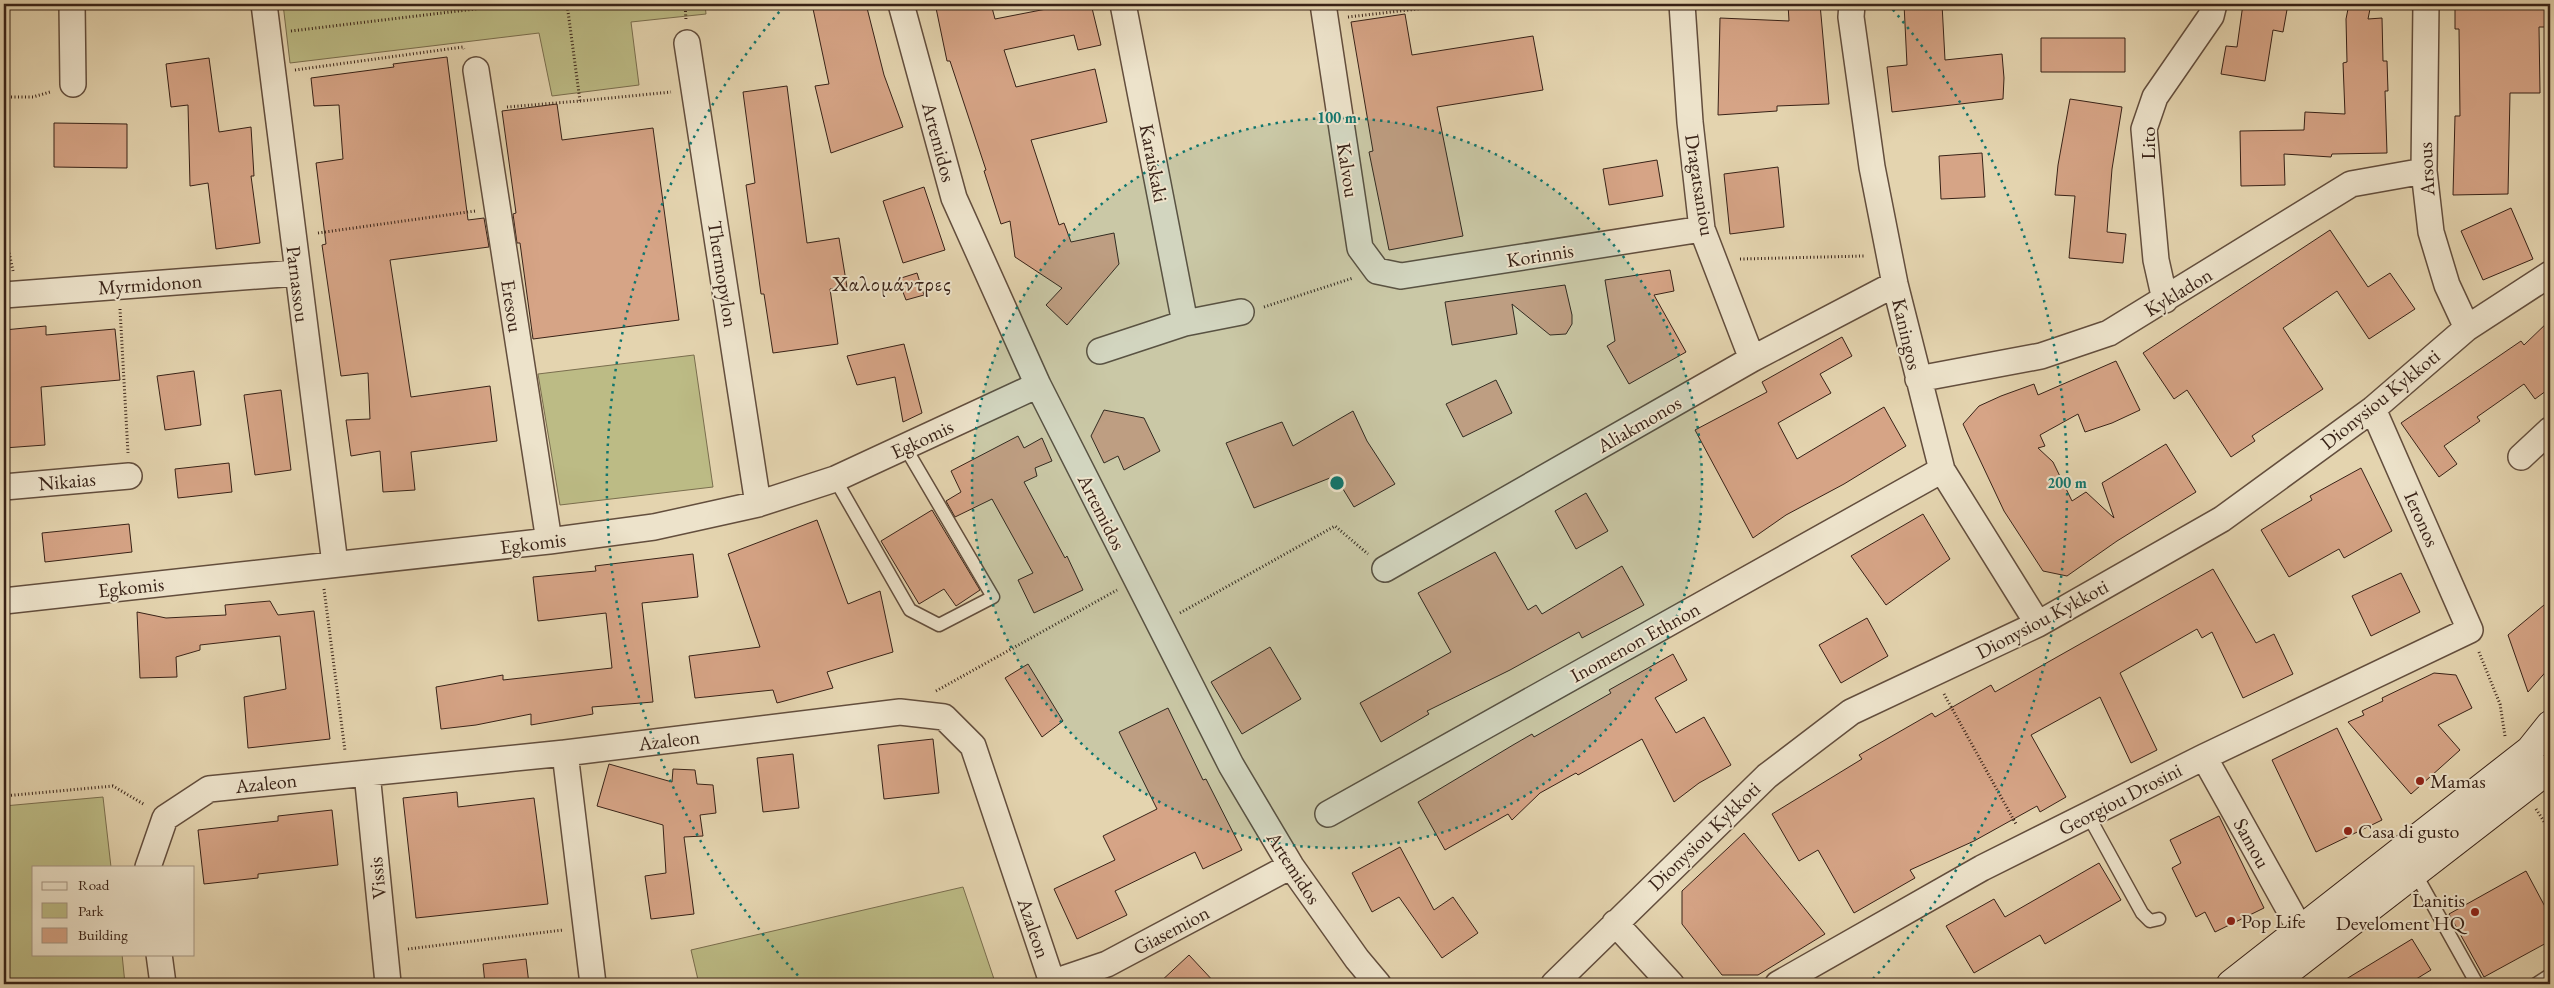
<svg xmlns="http://www.w3.org/2000/svg" width="2554" height="988" font-family="'EB Garamond',serif">
	<style>
		.green { fill: #bcbb85; stroke: #7a6e4e }
		.building { fill: #d6a486; stroke: #382217 }
		.lines { fill: none; stroke-linecap: round; stroke-linejoin: round }
		.lane-casing { stroke: #634e3d; stroke-width: 15 }
		.street-casing { stroke: #634e3d; stroke-width: 28 }
		.secondary-casing { stroke: #382217; stroke-width: 30 }
		.path { stroke: #382217; stroke-width: 3; stroke-dasharray: 1 2.5; stroke-linecap: butt }
		.lane { stroke: #ede3cb; stroke-width: 12 }
		.street { stroke: #ede3cb; stroke-width: 25 }
		.secondary { stroke: #ede3cb; stroke-width: 28 }
		.ring { fill: none; stroke: #0f766e; stroke-width: 2.5; stroke-dasharray: 2.5 5 }
		.poi-dot { fill: #8f2418; stroke: #ede3cb; stroke-width: 2 }
		.labels { text-anchor: middle; stroke-width: 4; stroke-linejoin: round; paint-order: stroke }
		.street-label { font-size: 20px; fill: #382217; stroke: #ede3cb }
		.poi-label { font-size: 20px; fill: #382217; stroke: #ede3cb; text-anchor: start }
		.quarter-label { font-size: 22px; letter-spacing: 1px; fill: #382217; stroke: #ede3cb }
		.centre { fill: #0f766e; stroke: #ede3cb; stroke-width: 2.5 }
		.ring-label { font-size: 15px; text-anchor: middle; font-weight: bold; fill: #0f766e; stroke: #ede3cb; stroke-width: 4; stroke-linejoin: round; paint-order: stroke }
	</style>
	<rect width="100%" height="100%" fill="#e4d4af"/>
	<filter id="stains"><feTurbulence type="fractalNoise" baseFrequency=".004" numOctaves="4"/><feColorMatrix values="0 0 0 0 .2 0 0 0 0 .09 0 0 0 0 .02 0 0 0 .5 -.17"/></filter>
	<radialGradient id="worn" r=".72"><stop offset=".6" stop-color="#630" stop-opacity="0"/><stop offset="1" stop-color="#630" stop-opacity=".3"/></radialGradient>
	<path class="green" d="M 283,4 L 705,4 L 706,14 L 631,22 L 639,85 L 552,96 L 539,33 L 290,63 Z
		M 694,355 L 713,487 L 560,505 L 538,374 Z
		M 103,797 L 111,867 L 34,867 L 34,954 L 122,954 L 125,984 L 4,984 L 4,806 Z
		M 963,887 L 995,982 L 988,984 L 699,984 L 691,950 Z"/>
	<path class="building" d="M 812,4 L 866,4 L 884,75 L 903,127 L 831,153 L 815,86 L 829,84 Z
		M 955,4 L 991,4 L 995,19 L 1072,4 L 1091,4 L 1101,45 L 1078,50 L 1074,35 L 1004,50 L 1016,87 L 1095,69 L 1107,122 L 1031,140 L 1059,225 L 1064,223 L 1071,242 L 1114,233 L 1119,264 L 1067,325 L 1046,305 L 1062,288 L 1015,257 L 1010,221 L 1001,224 L 984,171 L 986,170 L 950,61 L 947,61 L 936,8 Z
		M 1788,4 L 1820,4 L 1829,104 L 1777,106 L 1777,111 L 1718,115 L 1720,18 L 1789,21 Z
		M 1904,4 L 1942,4 L 1945,60 L 2002,54 L 2004,78 L 2003,99 L 1892,112 L 1887,67 L 1907,65 Z
		M 2243,4 L 2288,4 L 2283,32 L 2273,30 L 2265,81 L 2221,74 L 2226,46 L 2237,47 Z
		M 2349,4 L 2371,4 L 2368,19 L 2382,18 L 2383,61 L 2387,61 L 2388,91 L 2385,91 L 2387,153 L 2332,154 L 2331,157 L 2284,154 L 2285,185 L 2241,186 L 2240,131 L 2304,130 L 2305,112 L 2345,114 L 2343,63 L 2347,62 L 2346,19 Z
		M 2455,4 L 2546,4 L 2546,27 L 2539,27 L 2540,93 L 2510,93 L 2508,194 L 2453,195 L 2455,116 L 2460,116 L 2459,29 L 2455,29 Z
		M 1405,14 L 1412,55 L 1533,36 L 1543,90 L 1437,107 L 1463,236 L 1389,250 L 1369,152 L 1373,151 L 1351,22 Z
		M 2041,38 L 2125,38 L 2125,72 L 2041,72 Z
		M 447,57 L 468,220 L 484,218 L 489,247 L 390,260 L 411,397 L 490,386 L 497,441 L 411,452 L 415,490 L 383,492 L 380,451 L 351,456 L 346,420 L 370,419 L 368,373 L 341,376 L 322,245 L 326,244 L 316,163 L 343,159 L 339,105 L 314,106 L 311,78 L 394,67 L 393,64 Z
		M 209,58 L 219,132 L 251,127 L 254,176 L 251,176 L 260,243 L 216,249 L 208,183 L 190,186 L 188,105 L 171,107 L 166,64 Z
		M 787,86 L 807,243 L 839,238 L 847,287 L 830,289 L 838,344 L 773,353 L 764,294 L 761,294 L 746,185 L 755,183 L 743,92 Z
		M 2070,99 L 2122,107 L 2112,169 L 2107,232 L 2126,234 L 2123,263 L 2069,258 L 2075,196 L 2055,195 L 2058,165 Z
		M 557,104 L 562,140 L 653,128 L 679,320 L 533,339 L 520,243 L 517,243 L 513,214 L 516,213 L 502,111 Z
		M 54,123 L 127,124 L 127,168 L 54,167 Z
		M 1982,153 L 1985,197 L 1941,199 L 1939,156 Z
		M 1657,160 L 1663,196 L 1609,205 L 1603,169 Z
		M 1778,167 L 1784,227 L 1730,234 L 1724,174 Z
		M 924,187 L 945,250 L 903,263 L 883,201 Z
		M 2511,208 L 2533,259 L 2483,280 L 2461,231 Z
		M 2330,230 L 2368,287 L 2390,273 L 2415,309 L 2369,339 L 2337,291 L 2283,328 L 2323,389 L 2252,436 L 2255,441 L 2231,457 L 2187,390 L 2174,399 L 2143,353 Z
		M 1670,270 L 1674,291 L 1654,295 L 1686,352 L 1629,384 L 1607,346 L 1615,341 L 1605,280 Z
		M 917,273 L 924,295 L 906,300 L 898,279 Z
		M 1565,285 L 1572,315 L 1572,324 L 1566,334 L 1550,335 L 1512,304 L 1517,334 L 1452,345 L 1445,302 Z
		M 2550,320 L 2550,388 L 2535,399 L 2524,384 L 2477,417 L 2480,421 L 2444,446 L 2457,464 L 2439,477 L 2401,423 L 2521,341 L 2524,345 Z
		M 46,326 L 46,335 L 115,329 L 120,380 L 41,387 L 45,445 L 4,448 L 4,404 L 8,404 L 4,330 Z
		M 1842,337 L 1852,356 L 1820,374 L 1831,393 L 1778,423 L 1797,459 L 1884,407 L 1906,446 L 1844,484 L 1786,515 L 1753,538 L 1695,430 L 1767,392 L 1762,382 Z
		M 904,344 L 922,413 L 903,422 L 895,377 L 857,385 L 847,356 Z
		M 2116,361 L 2140,410 L 2112,423 L 2085,432 L 2078,414 L 2040,435 L 2045,446 L 2038,448 L 2053,462 L 2072,501 L 2086,492 L 2114,518 L 2102,483 L 2166,444 L 2196,492 L 2117,541 L 2067,576 L 2043,571 L 2004,511 L 1963,424 L 1979,406 L 2001,396 L 2034,384 L 2038,395 Z
		M 194,371 L 201,425 L 165,430 L 157,376 Z
		M 1496,380 L 1512,413 L 1463,437 L 1446,404 Z
		M 281,390 L 291,470 L 255,475 L 244,395 Z
		M 1104,410 L 1144,418 L 1160,451 L 1124,470 L 1118,456 L 1104,463 L 1091,436 Z
		M 1353,411 L 1367,441 L 1395,484 L 1354,507 L 1335,476 L 1254,508 L 1226,443 L 1282,422 L 1293,446 Z
		M 1018,436 L 1024,448 L 1042,438 L 1052,461 L 1035,468 L 1037,476 L 1024,482 L 1065,558 L 1067,556 L 1083,590 L 1034,613 L 1018,580 L 1033,573 L 992,499 L 955,517 L 946,501 L 961,492 L 951,471 Z
		M 229,463 L 232,492 L 178,498 L 175,469 Z
		M 2361,468 L 2392,531 L 2344,558 L 2339,549 L 2289,577 L 2261,530 L 2312,500 L 2310,496 Z
		M 1586,493 L 1608,531 L 1576,549 L 1555,511 Z
		M 932,510 L 980,590 L 956,606 L 944,589 L 919,604 L 881,541 Z
		M 1923,514 L 1950,559 L 1886,605 L 1851,556 Z
		M 817,520 L 848,604 L 880,591 L 893,652 L 827,672 L 833,688 L 777,703 L 773,690 L 695,698 L 689,656 L 760,647 L 728,554 Z
		M 129,524 L 132,552 L 45,562 L 42,533 Z
		M 1495,552 L 1528,610 L 1536,605 L 1542,614 L 1622,566 L 1644,605 L 1582,638 L 1579,632 L 1510,670 L 1427,711 L 1429,714 L 1381,742 L 1360,703 L 1451,652 L 1418,593 Z
		M 693,554 L 698,597 L 642,603 L 653,702 L 592,707 L 593,714 L 531,725 L 531,714 L 476,725 L 441,729 L 436,687 L 503,675 L 503,680 L 612,668 L 606,613 L 538,621 L 533,577 L 596,571 L 595,566 Z
		M 2213,569 L 2256,643 L 2274,634 L 2293,674 L 2243,698 L 2212,632 L 2202,638 L 2197,629 L 2120,673 L 2157,750 L 2131,763 L 2100,697 L 2031,735 L 2066,797 L 2040,812 L 2037,806 L 1974,841 L 1910,870 L 1915,878 L 1854,913 L 1818,850 L 1799,861 L 1772,814 L 1862,759 L 1859,755 L 1932,713 L 1935,717 L 1991,685 L 1995,692 Z
		M 2401,573 L 2420,612 L 2371,636 L 2352,596 Z
		M 2550,600 L 2550,667 L 2528,692 L 2508,635 Z
		M 270,601 L 278,615 L 314,611 L 330,739 L 248,748 L 244,697 L 286,689 L 280,636 L 200,645 L 200,650 L 176,657 L 177,677 L 140,678 L 137,612 L 166,618 L 226,615 L 225,605 Z
		M 1867,618 L 1888,656 L 1841,683 L 1819,645 Z
		M 1270,647 L 1301,699 L 1242,734 L 1211,682 Z
		M 1673,654 L 1687,680 L 1655,698 L 1676,733 L 1704,717 L 1731,765 L 1699,783 L 1674,802 L 1642,739 L 1578,775 L 1576,773 L 1540,793 L 1512,820 L 1508,814 L 1445,850 L 1418,802 L 1513,745 L 1532,734 L 1534,737 L 1611,693 L 1609,690 Z
		M 1028,664 L 1063,721 L 1042,737 L 1005,678 Z
		M 2434,673 L 2456,675 L 2472,708 L 2438,725 L 2460,750 L 2411,794 L 2348,722 L 2364,715 L 2362,711 L 2383,701 L 2382,698 Z
		M 1168,708 L 1203,780 L 1206,779 L 1242,850 L 1203,869 L 1195,852 L 1115,891 L 1127,915 L 1077,939 L 1054,889 L 1115,860 L 1103,836 L 1157,809 L 1119,732 Z
		M 2337,728 L 2382,820 L 2316,852 L 2272,760 Z
		M 933,739 L 939,793 L 884,799 L 878,745 Z
		M 793,754 L 799,808 L 763,812 L 757,758 Z
		M 609,764 L 672,782 L 673,769 L 695,770 L 697,784 L 713,785 L 716,813 L 700,815 L 703,836 L 684,837 L 694,914 L 651,919 L 645,876 L 666,873 L 663,825 L 597,806 Z
		M 457,792 L 458,807 L 534,798 L 548,904 L 416,918 L 403,798 Z
		M 332,810 L 338,865 L 258,874 L 258,878 L 204,884 L 198,830 L 278,821 L 278,816 Z
		M 2219,816 L 2264,908 L 2215,932 L 2205,912 L 2196,917 L 2172,868 L 2181,863 L 2170,840 Z
		M 1744,833 L 1825,934 L 1758,975 L 1722,975 L 1682,924 L 1682,891 Z
		M 1400,847 L 1434,910 L 1453,897 L 1478,933 L 1442,958 L 1399,897 L 1372,912 L 1352,873 Z
		M 2099,863 L 2121,900 L 2045,944 L 2040,935 L 1974,973 L 1946,926 L 1994,899 L 2005,917 Z
		M 2526,871 L 2550,916 L 2550,941 L 2484,977 L 2449,914 Z
		M 2412,939 L 2431,970 L 2408,984 L 2338,984 Z
		M 1189,955 L 1216,984 L 1158,984 Z
		M 526,959 L 529,984 L 485,984 L 483,964 Z"/>
	<g class="lines">
		<defs>
			<path id="lane" d="M 835,479 L 910,610 L 939,625 L 993,597 L 905,447
				M 2088,815 L 2142,913 L 2150,921 L 2159,919
				M 2415,873 L 2477,984
				M 2536,984 L 2550,975"/>
			<path id="street" d="M 72,4 L 73,84
				M 264,4 L 335,564
				M 901,4 L 954,198 L 1038,385 L 1231,765 L 1291,866 L 1357,959 L 1378,984
				M 1123,4 L 1185,323
				M 1323,4 L 1360,248 L 1377,271 L 1401,276 L 1702,229
				M 1682,4 L 1690,122 L 1702,229 L 1752,359
				M 1852,4 L 1851,17 L 1872,167 L 1895,284 L 1942,470 L 2038,624
				M 2426,4 L 2424,171 L 2431,232 L 2447,285 L 2467,328
				M 687,43 L 758,504
				M 476,70 L 549,541
				M 4,295 L 297,273
				M 2165,300 L 2156,260 L 2144,129 L 2155,97 L 2211,16 L 2214,4
				M 1100,351 L 1185,323 L 1241,312
				M 1918,379 L 2041,356 L 2109,333 L 2351,184 L 2424,171
				M 2521,457 L 2550,430
				M 4,487 L 129,476
				M 1385,569 L 1752,359 L 1895,284
				M 4,601 L 549,541 L 654,527 L 758,504 L 835,479 L 1038,385
				M 565,753 L 593,984
				M 2204,757 L 2300,929
				M 367,773 L 388,983
				M 1328,814 L 1942,470
				M 148,867 L 165,818 L 209,789 L 565,753 L 900,712 L 944,717 L 973,746 L 1052,982
				M 1615,923 L 1671,984
				M 159,954 L 163,984
				M 1048,984 L 1107,964 L 1291,866
				M 1554,984 L 1767,776 L 1851,712 L 2038,624 L 2222,519 L 2373,409 L 2467,328 L 2550,274
				M 1778,984 L 1982,868 L 2204,757 L 2470,630 L 2373,409"/>
			<path id="secondary" d="M 2231,984 L 2530,750 L 2550,725
				M 2271,984 L 2550,768"/>
		</defs>
		<use href="#lane" class="lane-casing"/>
		<use href="#street" class="street-casing"/>
		<use href="#secondary" class="secondary-casing"/>
		<path class="path" d="M 685,4 L 686,20
			M 1348,17 L 1426,8 L 1436,4
			M 291,31 L 517,4
			M 295,70 L 463,47 L 464,49
			M 4,97 L 33,97 L 50,92
			M 580,101 L 671,92
			M 507,107 L 580,101 L 567,4
			M 4,229 L 13,271
			M 318,233 L 475,211
			M 1740,259 L 1864,256
			M 1264,307 L 1353,278
			M 120,309 L 128,453
			M 324,589 L 345,751
			M 1180,613 L 1335,526 L 1368,554
			M 2479,652 L 2500,704 L 2505,736
			M 936,691 L 1117,590
			M 1944,694 L 2016,824
			M 4,796 L 113,786 L 145,805
			M 2536,809 L 2550,831
			M 408,949 L 563,930"/>
		<use href="#lane" class="lane"/>
		<use href="#street" class="street"/>
		<use href="#secondary" class="secondary"/>
	</g>
	<circle cx="1337" cy="483" r="365" fill="#0f766e" fill-opacity=".12"/>
	<g class="ring">
		<circle cx="1337" cy="483" r="365"/>
		<path d="M803 981A730 730 0 0 1 786 4M1888 4A730 730 0 0 1 1871 981"/>
	</g>
	<g class="poi-dot">
		<circle cx="2420" cy="781" r="5"/>
		<circle cx="2348" cy="831" r="5"/>
		<circle cx="2475" cy="912" r="5"/>
		<circle cx="2231" cy="921" r="5"/>
	</g>
	<g class="labels">
		<g class="street-label">
			<text transform="translate(939 142) rotate(75)" y="7">Artemidos</text>
			<text transform="translate(2148 143) rotate(-90)" y="7">Lito</text>
			<text transform="translate(1154 163) rotate(79)" y="7">Karaiskaki</text>
			<text transform="translate(2426 169) rotate(-93)" y="7">Arsous</text>
			<text transform="translate(1348 170) rotate(81)" y="7">Kalvou</text>
			<text transform="translate(1700 185) rotate(81)" y="7">Dragatsaniou</text>
			<text transform="translate(1540 255) rotate(-9)" y="7">Korinnis</text>
			<text transform="translate(723 274) rotate(81)" y="7">Thermopylon</text>
			<text transform="translate(150 284) rotate(-4)" y="7">Myrmidonon</text>
			<text transform="translate(298 284) rotate(83)" y="7">Parnassou</text>
			<text transform="translate(2178 292) rotate(-31)" y="7">Kykladon</text>
			<text transform="translate(512 306) rotate(81)" y="7">Eresou</text>
			<text transform="translate(1907 334) rotate(77)" y="7">Kaningos</text>
			<text transform="translate(2380 399) rotate(-39)" y="7">Dionysiou Kykkoti</text>
			<text transform="translate(1639 424) rotate(-30)" y="7">Aliakmonos</text>
			<text transform="translate(922 439) rotate(-25)" y="7">Egkomis</text>
			<text transform="translate(67 481) rotate(-5)" y="7">Nikaias</text>
			<text transform="translate(1102 512) rotate(63)" y="7">Artemidos</text>
			<text transform="translate(2422 519) rotate(66)" y="7">Ieronos</text>
			<text transform="translate(533 543) rotate(-7)" y="7">Egkomis</text>
			<text transform="translate(131 587) rotate(-6)" y="7">Egkomis</text>
			<text transform="translate(2042 619) rotate(-28)" y="7">Dionysiou Kykkoti</text>
			<text transform="translate(1635 642) rotate(-29)" y="7">Inomenon Ethnon</text>
			<text transform="translate(669 740) rotate(-7)" y="7">Azaleon</text>
			<text transform="translate(266 783) rotate(-6)" y="7">Azaleon</text>
			<text transform="translate(2120 799) rotate(-27)" y="7">Georgiou Drosini</text>
			<text transform="translate(1704 836) rotate(-44)" y="7">Dionysiou Kykkoti</text>
			<text transform="translate(2252 843) rotate(61)" y="7">Samou</text>
			<text transform="translate(1294 868) rotate(57)" y="7">Artemidos</text>
			<text transform="translate(377 878) rotate(-96)" y="7">Vissis</text>
			<text transform="translate(1034 928) rotate(71)" y="7">Azaleon</text>
			<text transform="translate(1171 930) rotate(-28)" y="7">Giasemion</text>
		</g>
		<g class="poi-label">
			<text x="2430" y="788">Mamas</text>
			<text x="2358" y="838">Casa di gusto</text>
			<text x="2465" y="907" text-anchor="end">Lanitis<tspan x="2465" dy="23">Develoment HQ</tspan></text>
			<text x="2241" y="928">Pop Life</text>
		</g>
		<g class="quarter-label">
			<text x="892" y="291">Χαλομάντρες</text>
		</g>
	</g>
	<circle cx="1337" cy="483" r="8" class="centre"/>
	<g class="ring-label">
		<text x="1337" y="123">100 m</text>
		<text x="2067" y="488">200 m</text>
	</g>
	<rect width="2554" height="988" fill="none" stroke="#e4d4af" stroke-width="20"/>
	<rect x="5" y="5" width="2544" height="978" fill="none" stroke="#382217" stroke-width="2.5"/>
	<rect x="10" y="10" width="2534" height="968" fill="none" stroke="#382217"/>
	<rect x="32" y="866" width="162" height="90" fill="#ede3cb" stroke="#a59683"/>
	<rect x="42" y="882" width="25" height="8" fill="#ede3cb" stroke="#a59683"/>
	<text x="78" y="890" font-size="15" fill="#382217">Road</text>
	<rect x="42" y="903" width="25" height="15" fill="#bcbb85" stroke="#a59683"/>
	<text x="78" y="916" font-size="15" fill="#382217">Park</text>
	<rect x="42" y="928" width="25" height="15" fill="#d6a486" stroke="#a59683"/>
	<text x="78" y="940" font-size="15" fill="#382217">Building</text>
	<rect width="100%" height="100%" filter="url(#stains)"/>
	<rect width="100%" height="100%" fill="url(#worn)"/>
</svg>
